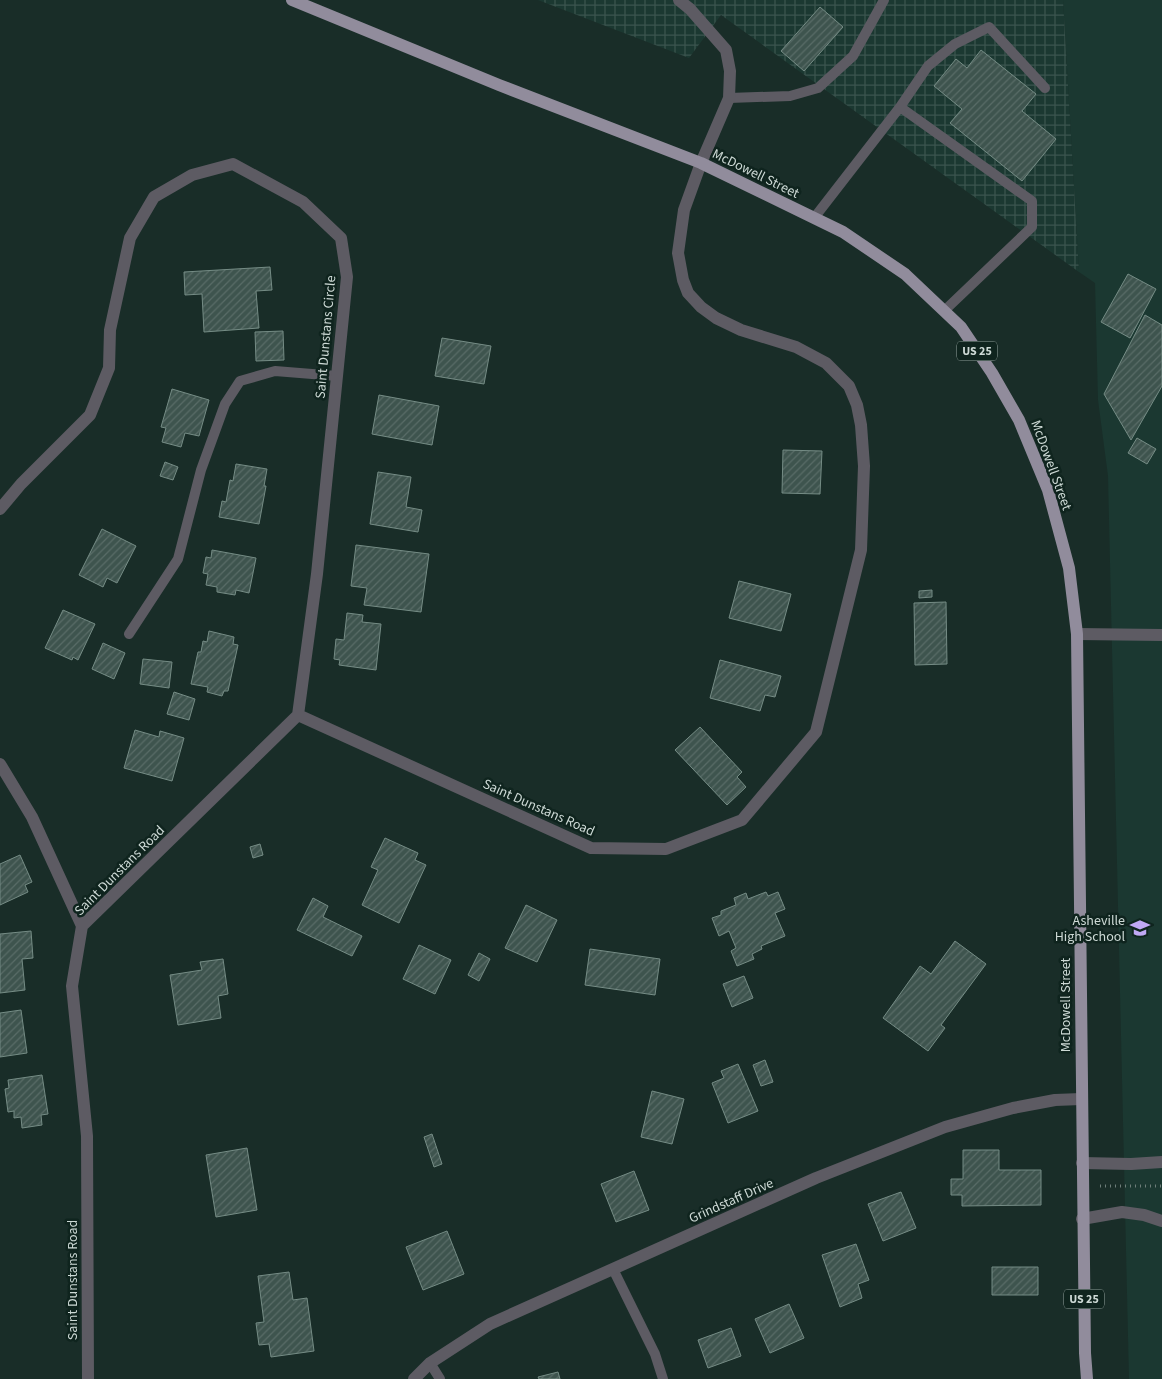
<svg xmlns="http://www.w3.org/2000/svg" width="1162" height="1379" font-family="'Source Sans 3',sans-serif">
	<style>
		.built { fill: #1b3831 }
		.industrial { fill: url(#industrial-grid) }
		.building { fill: url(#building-hatch); stroke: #758c85 }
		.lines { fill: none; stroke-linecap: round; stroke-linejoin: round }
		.path { stroke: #6e7e7a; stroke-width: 3; stroke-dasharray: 1 4; stroke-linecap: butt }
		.service { stroke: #5d5b63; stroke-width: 10 }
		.minor { stroke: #5d5b63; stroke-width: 12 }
		.primary { stroke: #918c9c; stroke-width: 12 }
		.labels { text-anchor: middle; stroke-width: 5; stroke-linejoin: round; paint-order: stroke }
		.shield { fill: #0f241e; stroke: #94a39e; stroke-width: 1 }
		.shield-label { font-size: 12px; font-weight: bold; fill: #cdd9d5 }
		.street-label { font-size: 14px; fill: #cdd9d5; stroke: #0f241e }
		.poi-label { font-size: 14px; fill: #cdd9d5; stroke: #0f241e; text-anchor: end }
	</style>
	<defs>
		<pattern id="industrial-grid" width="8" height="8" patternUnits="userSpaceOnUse" patternTransform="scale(1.25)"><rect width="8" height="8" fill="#1b3831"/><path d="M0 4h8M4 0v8" fill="none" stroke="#3b544e"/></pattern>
		<pattern id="building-hatch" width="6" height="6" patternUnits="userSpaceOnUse" patternTransform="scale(1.25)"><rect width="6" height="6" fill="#3e544e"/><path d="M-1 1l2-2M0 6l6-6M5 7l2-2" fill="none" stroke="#596c67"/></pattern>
	</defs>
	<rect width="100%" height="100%" fill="#192d28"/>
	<path class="built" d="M 1063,0 L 1162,0 L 1162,1379 L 1129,1379 L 1108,476 L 1098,400 L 1095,283 L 1079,272 Z"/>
	<path class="industrial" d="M 538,0 L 1063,0 L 1079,272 L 721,15 L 689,58 Z"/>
	<path class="building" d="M 820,7 L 843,27 L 804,71 L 781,51 Z
		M 981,50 L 1036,94 L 1022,111 L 1056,139 L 1022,181 L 950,123 L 962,109 L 934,86 L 956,59 L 967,68 Z
		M 270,267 L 272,290 L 256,291 L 259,328 L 204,332 L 202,294 L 185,295 L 184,272 Z
		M 1128,274 L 1156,289 L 1130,338 L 1101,322 Z
		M 1145,315 L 1162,325 L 1162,386 L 1131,440 L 1104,394 Z
		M 283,331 L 284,360 L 256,361 L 255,332 Z
		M 442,338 L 491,346 L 484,384 L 435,376 Z
		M 172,389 L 209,400 L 199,436 L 185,433 L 181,447 L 162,442 L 166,428 L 161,427 Z
		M 379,395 L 439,406 L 432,445 L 372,434 Z
		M 1137,438 L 1156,449 L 1147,464 L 1128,453 Z
		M 783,450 L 822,451 L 820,494 L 782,493 Z
		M 165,462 L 178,467 L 173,480 L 160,476 Z
		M 236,464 L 267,469 L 264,486 L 266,486 L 259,524 L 219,517 L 222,501 L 226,502 L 230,480 L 233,481 Z
		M 378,472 L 411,477 L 406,507 L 422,510 L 418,532 L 370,524 Z
		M 102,529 L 136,546 L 117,583 L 107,578 L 103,587 L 79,575 Z
		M 356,545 L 429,554 L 421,612 L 364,605 L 367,588 L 351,586 Z
		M 212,550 L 256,558 L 249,593 L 236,590 L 235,595 L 217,592 L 217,587 L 206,585 L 208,574 L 203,573 L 206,557 L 211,558 Z
		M 739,581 L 791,594 L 781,631 L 729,618 Z
		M 932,590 L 932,597 L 919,598 L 919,591 Z
		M 946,602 L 947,664 L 915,665 L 914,603 Z
		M 63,610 L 95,624 L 78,660 L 73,657 L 72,660 L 45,648 Z
		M 347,613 L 363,615 L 362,622 L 381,624 L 376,670 L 339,665 L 340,660 L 334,659 L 336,639 L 344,640 Z
		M 209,631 L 234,637 L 233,644 L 238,645 L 228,691 L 224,691 L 222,696 L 207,692 L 208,687 L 191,684 L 198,652 L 201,652 L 203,641 L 207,642 Z
		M 103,643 L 125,653 L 114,679 L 92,669 Z
		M 143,659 L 172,662 L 169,688 L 140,684 Z
		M 720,660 L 781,676 L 775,697 L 765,695 L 760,711 L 710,698 Z
		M 174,692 L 195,699 L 189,720 L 167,714 Z
		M 700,727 L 742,772 L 737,777 L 746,787 L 727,805 L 675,750 Z
		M 135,730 L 159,737 L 160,731 L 184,738 L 172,781 L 124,768 Z
		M 385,838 L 418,853 L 415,860 L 426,865 L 399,923 L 362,905 L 378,870 L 371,867 Z
		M 260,844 L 263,855 L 253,858 L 250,847 Z
		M 20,855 L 32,882 L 25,885 L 28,892 L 0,905 L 0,864 Z
		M 766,892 L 768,896 L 778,892 L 785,909 L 775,913 L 785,936 L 761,946 L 762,949 L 752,954 L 754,959 L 737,966 L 731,951 L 736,948 L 729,931 L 719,936 L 712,918 L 721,915 L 721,911 L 736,905 L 734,898 L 746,893 L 748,899 Z
		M 313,898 L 328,906 L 323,917 L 362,936 L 352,956 L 297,930 Z
		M 526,905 L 557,920 L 537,962 L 505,948 Z
		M 31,931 L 33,958 L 22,959 L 25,990 L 0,993 L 0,934 Z
		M 955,941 L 986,964 L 941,1025 L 945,1028 L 928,1051 L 883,1018 L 920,966 L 931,974 Z
		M 419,945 L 451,960 L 435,994 L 403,979 Z
		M 590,949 L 660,959 L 655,995 L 585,985 Z
		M 479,953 L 490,959 L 479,981 L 468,975 Z
		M 223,959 L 228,994 L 218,996 L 221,1018 L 178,1025 L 170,975 L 202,970 L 200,962 Z
		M 744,976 L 753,998 L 732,1007 L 723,984 Z
		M 21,1010 L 27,1053 L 0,1057 L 0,1013 Z
		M 765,1060 L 773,1082 L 761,1086 L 753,1065 Z
		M 738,1064 L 758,1111 L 728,1123 L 712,1083 L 724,1078 L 721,1071 Z
		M 42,1075 L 48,1114 L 41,1115 L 42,1125 L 22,1128 L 21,1117 L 14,1118 L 14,1111 L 8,1112 L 5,1089 L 9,1088 L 8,1080 Z
		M 652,1091 L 684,1099 L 672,1144 L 641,1137 Z
		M 432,1134 L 442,1164 L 434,1167 L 424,1137 Z
		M 247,1148 L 257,1210 L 216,1217 L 206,1155 Z
		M 963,1150 L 999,1150 L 999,1170 L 1041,1170 L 1041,1205 L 962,1206 L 962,1195 L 951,1195 L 951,1179 L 963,1179 Z
		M 634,1171 L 649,1210 L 616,1222 L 601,1184 Z
		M 901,1192 L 916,1228 L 883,1241 L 868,1204 Z
		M 447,1231 L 464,1274 L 423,1290 L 406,1247 Z
		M 856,1244 L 869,1280 L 858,1284 L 862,1298 L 840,1307 L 822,1255 Z
		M 992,1267 L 1038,1267 L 1038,1295 L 992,1295 Z
		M 289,1272 L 293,1300 L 307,1298 L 314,1351 L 271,1357 L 269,1344 L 259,1345 L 256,1323 L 264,1322 L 258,1276 Z
		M 789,1304 L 804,1338 L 770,1353 L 755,1319 Z
		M 731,1328 L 741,1356 L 708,1368 L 698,1340 Z
		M 558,1372 L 560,1379 L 539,1379 L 538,1377 Z"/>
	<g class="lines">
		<path class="path" d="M 1100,1186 L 1162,1186"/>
		<path class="service" d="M 729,98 L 790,96 L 818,88 L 853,56 L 884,0
			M 900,107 L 928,66 L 955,44 L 989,27 L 1045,88
			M 814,218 L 900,107 L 1032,201 L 1032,227 L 944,311
			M 129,634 L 178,559 L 201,470 L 225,404 L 240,381 L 275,371 L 337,376
			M 613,1269 L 655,1354 L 663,1379
			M 430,1363 L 440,1379"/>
		<path class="minor" d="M 0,509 L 21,484 L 90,415 L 109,368 L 110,330 L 130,238 L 154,197 L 192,175 L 233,164 L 303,202 L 341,238 L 347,277 L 317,574 L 298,715
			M 1077,634 L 1162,635
			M 0,764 L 32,817 L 82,926
			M 1082,1163 L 1131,1164 L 1162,1162
			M 1082,1219 L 1122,1212 L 1144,1215 L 1162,1221
			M 88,1379 L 87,1136 L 72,986 L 82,926 L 298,715 L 591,848 L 666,849 L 742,820 L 816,732 L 861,550 L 864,466 L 861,425 L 857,405 L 849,386 L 826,363 L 796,347 L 741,330 L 716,318 L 701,307 L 688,293 L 683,280 L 678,253 L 684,210 L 701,163 L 729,98 L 730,71 L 726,50 L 690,9 L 679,0
			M 414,1379 L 430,1363 L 490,1324 L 816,1178 L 945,1127 L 1013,1108 L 1055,1100 L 1081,1099"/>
		<path class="primary" d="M 292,0 L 499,85 L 701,163 L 843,232 L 905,274 L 961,327 L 992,373 L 1019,420 L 1048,490 L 1069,568 L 1077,634 L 1085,1353 L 1087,1379"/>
	</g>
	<defs>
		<symbol id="school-bare" viewBox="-9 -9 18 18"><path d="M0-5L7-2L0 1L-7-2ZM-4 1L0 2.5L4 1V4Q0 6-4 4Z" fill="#c0a8f4" stroke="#0f241e" stroke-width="2.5" paint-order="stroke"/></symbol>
	</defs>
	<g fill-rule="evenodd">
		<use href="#school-bare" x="1126" y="914" width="28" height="28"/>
	</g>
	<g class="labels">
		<g class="shield">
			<rect x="957" y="341.5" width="40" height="19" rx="4"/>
			<rect x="1064" y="1289.5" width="40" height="19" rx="4"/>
		</g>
		<g class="shield-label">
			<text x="977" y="355">US 25</text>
			<text x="1084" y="1303">US 25</text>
		</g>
		<g class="street-label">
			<text transform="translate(756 173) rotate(26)" y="5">McDowell Street</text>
			<text transform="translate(325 337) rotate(-85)" y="5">Saint Dunstans Circle</text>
			<text transform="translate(1052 465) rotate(70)" y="5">McDowell Street</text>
			<text transform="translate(539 807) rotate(24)" y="5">Saint Dunstans Road</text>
			<text transform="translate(119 870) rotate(-45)" y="5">Saint Dunstans Road</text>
			<text transform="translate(1065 1005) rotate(-90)" y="5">McDowell Street</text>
			<text transform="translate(731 1200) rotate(-24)" y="5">Grindstaff Drive</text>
			<text transform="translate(72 1280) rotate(-90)" y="5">Saint Dunstans Road</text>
		</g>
		<g class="poi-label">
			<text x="1125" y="925">Asheville<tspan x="1125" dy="16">High School</tspan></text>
		</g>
	</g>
</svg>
